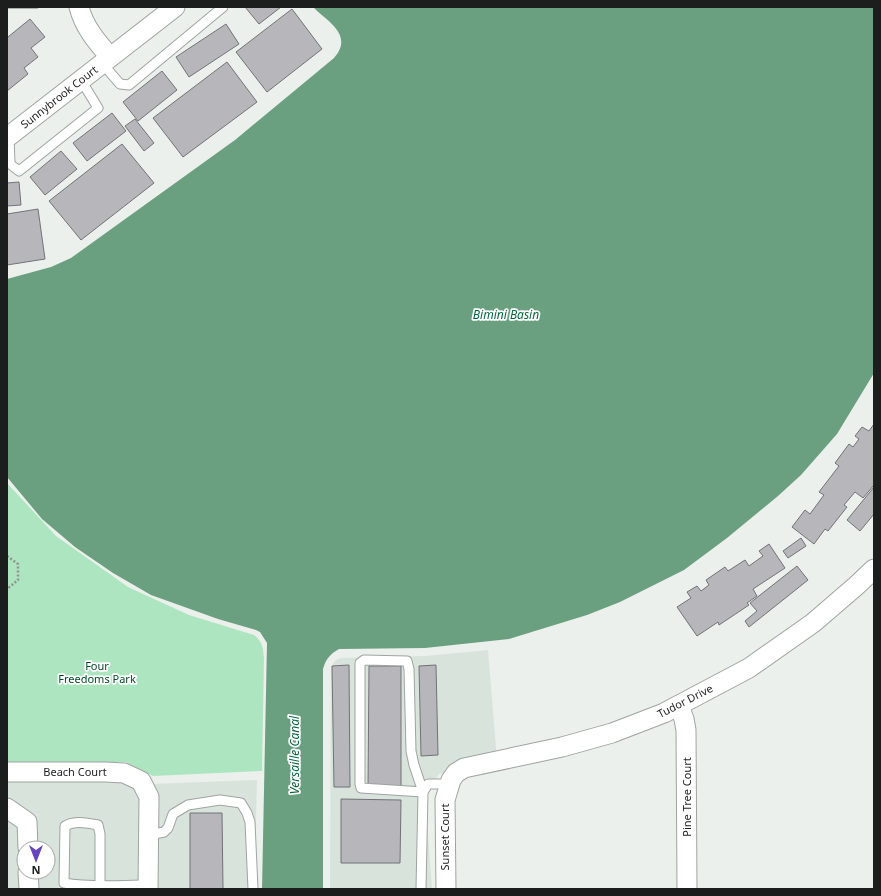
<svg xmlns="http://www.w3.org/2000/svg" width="881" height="896" font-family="'Noto Sans',sans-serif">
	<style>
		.built { fill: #d7e3db; fill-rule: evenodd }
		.green { fill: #ade5c1 }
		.water { fill: #6aa07f }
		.building { fill: #b7b6bb; stroke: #737277 }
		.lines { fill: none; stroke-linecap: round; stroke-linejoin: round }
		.lane-casing { stroke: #9fa4a1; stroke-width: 11 }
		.street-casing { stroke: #9fa4a1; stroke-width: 21 }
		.path { stroke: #909491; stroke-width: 2.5; stroke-dasharray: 2 2; stroke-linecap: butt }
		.lane { stroke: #fff; stroke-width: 9 }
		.street { stroke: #fff; stroke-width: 19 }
		.labels { text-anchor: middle; stroke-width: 3.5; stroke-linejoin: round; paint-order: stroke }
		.street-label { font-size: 11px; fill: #1c1e1d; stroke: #fff }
		.park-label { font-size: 11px; fill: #034a2a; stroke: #fff }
		.water-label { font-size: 12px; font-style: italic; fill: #07673c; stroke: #fff }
	</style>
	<rect width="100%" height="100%" fill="#ebf0ec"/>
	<path class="built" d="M 488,650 L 497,760 L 439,774 L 425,795 L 432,889 L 330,889 L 331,670 L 332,665 L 336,660 L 341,658 L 426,656 Z
		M 7,771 L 153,784 L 257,780 L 254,889 L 7,889 ZM 24,848 L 48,848 L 48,872 L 24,872 Z"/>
	<path class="green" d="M 7,483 L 56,536 L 128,587 L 189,615 L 254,635 C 263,642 263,648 264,659 L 262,771 L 153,776 L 126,762 L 7,762 Z"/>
	<path class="water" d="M 313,7 L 874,7 L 874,373 L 837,434 L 801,475 L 778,496 L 727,538 L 684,570 L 620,602 L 587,615 L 509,639 L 425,648 L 339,649 C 330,654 326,659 323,669 L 323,889 L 262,889 L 267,643 L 260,632 L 256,630 L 218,619 L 151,595 L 113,573 L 75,547 L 42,519 L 7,477 L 7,279 L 51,267 L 71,258 L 235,140 L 334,58 C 354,35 328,22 313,7 Z"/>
	<path class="building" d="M 7,7 L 38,7 L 38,8 L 7,8 Z
		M 245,7 L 281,7 L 259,24 Z
		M 292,9 L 322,49 L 267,92 L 236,52 Z
		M 30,19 L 45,37 L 31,48 L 38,57 L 24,68 L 28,74 L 7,91 L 7,35 L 8,37 Z
		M 226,24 L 239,44 L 189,77 L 176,57 Z
		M 227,62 L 257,102 L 183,157 L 153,118 Z
		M 162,71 L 177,90 L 138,121 L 123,102 Z
		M 112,113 L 126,131 L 87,161 L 73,143 Z
		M 135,119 L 154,143 L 144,151 L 125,126 Z
		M 122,144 L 154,183 L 81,240 L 49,201 Z
		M 61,151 L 77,169 L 45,195 L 30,177 Z
		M 19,182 L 21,205 L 7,206 L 7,183 Z
		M 38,209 L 45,259 L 7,265 L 7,214 Z
		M 874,424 L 874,485 L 863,498 L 855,492 L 844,505 L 847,507 L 828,531 L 825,529 L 814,544 L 792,527 L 805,510 L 810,514 L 824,495 L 819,492 L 839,466 L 835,463 L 849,444 L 853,447 L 859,439 L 855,436 L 862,427 L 869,431 Z
		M 874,487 L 874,514 L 860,531 L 847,520 Z
		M 801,538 L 806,546 L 788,558 L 783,551 Z
		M 769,544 L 785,568 L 753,589 L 757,596 L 747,603 L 749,605 L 719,625 L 718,622 L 697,636 L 677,607 L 691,598 L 687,592 L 697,586 L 701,591 L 709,585 L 706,580 L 725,567 L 728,571 L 745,560 L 749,566 L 763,556 L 759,551 Z
		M 797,566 L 808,580 L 749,627 L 745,621 L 757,611 L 750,603 Z
		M 349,665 L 350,787 L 334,787 L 332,666 Z
		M 436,665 L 438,755 L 421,756 L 419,666 Z
		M 369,666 L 401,666 L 401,788 L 368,788 Z
		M 341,799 L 401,800 L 400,863 L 341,863 Z
		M 190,813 L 222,813 L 223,889 L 190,889 Z"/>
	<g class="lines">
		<defs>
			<path id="lane" d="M 102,63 L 120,84 L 129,85 L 223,7
				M 9,136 L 10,164 L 19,171 L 98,108 L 81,80
				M 364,660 L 407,661 L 409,669 L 411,751 L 414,765 L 423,792 L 361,788 L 360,784 L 360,663 Z
				M 149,835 L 164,832 L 168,828 L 173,814 L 188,805 L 220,800 L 241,803 L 247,813 L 250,822 L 253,889
				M 100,885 L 100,834 L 98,825 C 87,823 75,820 65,826 L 64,883 C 91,888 121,885 148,885
				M 421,889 L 423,792 L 428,784 L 449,784"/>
			<path id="street" d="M 79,7 C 84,27 97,42 110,57
				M 9,136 L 175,7
				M 679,706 L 684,719 L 686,730 L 687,889
				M 7,772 L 105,772 L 124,773 L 141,781 L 149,797 L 148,889
				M 7,808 L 27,822 L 28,848
				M 28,872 L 29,889
				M 446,889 L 445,800 L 451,780 L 456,773 L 464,768 L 562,747 L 612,733 L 664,713 L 749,668 L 813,623 L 856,586 L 874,569"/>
		</defs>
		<use href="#lane" class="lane-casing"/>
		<use href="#street" class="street-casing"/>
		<path class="path" d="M 7,556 L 18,564 L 18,580 L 7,589"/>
		<use href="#lane" class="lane"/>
		<use href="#street" class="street"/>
	</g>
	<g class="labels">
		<g class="street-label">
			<text transform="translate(59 97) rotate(-38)" y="4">Sunnybrook Court</text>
			<text transform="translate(685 701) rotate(-27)" y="4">Tudor Drive</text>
			<text x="75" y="776">Beach Court</text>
			<text transform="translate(687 797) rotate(-90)" y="4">Pine Tree Court</text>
			<text transform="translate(445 837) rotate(-90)" y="4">Sunset Court</text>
		</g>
		<g class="park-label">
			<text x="97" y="670">Four<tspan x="97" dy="13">Freedoms Park</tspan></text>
		</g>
		<g class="water-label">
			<text x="506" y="319">Bimini Basin</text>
			<text transform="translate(295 755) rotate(-90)" y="4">Versaille Canal</text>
		</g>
	</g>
	<rect width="881" height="896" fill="none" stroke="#1c1e1d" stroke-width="16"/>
	<g transform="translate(36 860) rotate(180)"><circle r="19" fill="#ffffff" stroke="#a4a5a5"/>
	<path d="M0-3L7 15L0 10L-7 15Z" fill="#6445bd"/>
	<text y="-6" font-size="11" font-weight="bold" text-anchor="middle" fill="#1c1e1d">N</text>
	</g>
</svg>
